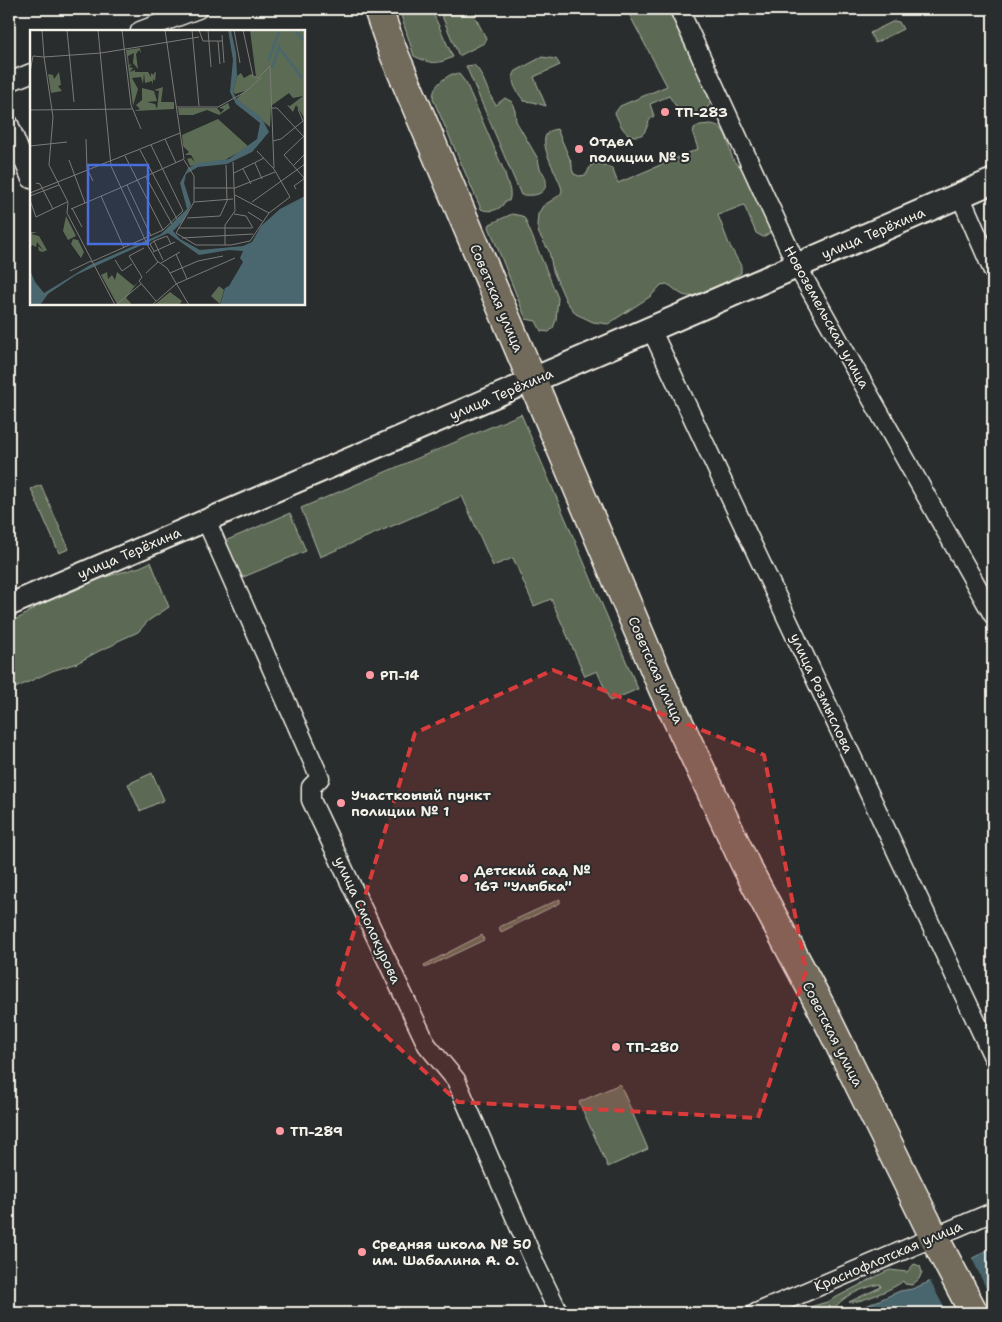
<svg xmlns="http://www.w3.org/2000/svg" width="1002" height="1322" font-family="'Shantell Sans',sans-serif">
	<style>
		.green { fill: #5c6b54; stroke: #a8ae9e }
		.water { fill: #4a666e; stroke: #8e9e9f }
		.pier { fill: #2a2d2e }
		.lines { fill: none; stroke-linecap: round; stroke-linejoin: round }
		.minor-casing { stroke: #f4f1e8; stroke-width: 21 }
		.tertiary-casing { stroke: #f4f1e8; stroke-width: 25 }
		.secondary-casing { stroke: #f4f1e8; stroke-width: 28 }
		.primary-casing { stroke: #f4f1e8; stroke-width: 31 }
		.minor { stroke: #2a2d2e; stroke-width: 18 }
		.tertiary { stroke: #2a2d2e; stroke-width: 21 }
		.secondary { stroke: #2a2d2e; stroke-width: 24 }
		.primary { stroke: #726b5a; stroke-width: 28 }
		.marked { fill: #d93c3b; fill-opacity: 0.2; stroke: #d93c3b; stroke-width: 4; stroke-dasharray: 10 6; stroke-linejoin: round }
		.poi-dot { fill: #ff9aa2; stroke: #2a2d2e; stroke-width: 2 }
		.labels { text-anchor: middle; stroke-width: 4; stroke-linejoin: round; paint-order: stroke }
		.poi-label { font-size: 14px; font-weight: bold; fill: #f4f1e8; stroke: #2a2d2e; text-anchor: start }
		.street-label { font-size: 14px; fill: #f4f1e8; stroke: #2a2d2e }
		.inset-river { fill: none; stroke: #4a666e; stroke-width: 2.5 }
		.inset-road { fill: none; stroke: #7b7b78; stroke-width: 1 }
		.view { fill: #486fdb; fill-opacity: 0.15; stroke: #486fdb; stroke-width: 2.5 }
		.inset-edge { fill: none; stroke: #f4f1e8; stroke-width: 2.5 }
	</style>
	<rect width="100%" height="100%" fill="#2a2d2e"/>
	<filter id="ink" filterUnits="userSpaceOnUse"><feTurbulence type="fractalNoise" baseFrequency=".02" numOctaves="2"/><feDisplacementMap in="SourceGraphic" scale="10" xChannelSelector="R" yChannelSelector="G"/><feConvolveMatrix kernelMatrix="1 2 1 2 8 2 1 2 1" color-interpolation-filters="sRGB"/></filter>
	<g filter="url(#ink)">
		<path class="green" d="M 399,9 L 431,9 L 453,57 C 436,65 431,64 414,56 Z
			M 439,9 L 471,9 L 486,38 L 484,43 L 459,56 Z
			M 637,9 L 672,9 L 712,100 C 708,112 694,118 682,112 C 677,109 673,102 669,96 L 650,104 L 654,116 C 648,120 649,123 646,129 C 644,134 641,136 636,136 C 623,136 620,123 615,113 L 620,106 L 667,86 L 629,14 Z
			M 894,21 L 899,22 L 903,29 L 875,43 L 870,33 Z
			M 542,57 L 556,59 L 560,65 L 534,77 L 546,106 L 533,102 L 524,101 C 518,93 508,81 516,71 Z
			M 474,65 C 484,73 487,94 496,105 L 505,98 L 512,102 L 515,111 L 516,121 L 538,159 L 540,169 C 547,176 550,189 538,194 C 533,196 527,195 521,195 L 466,66 Z
			M 452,74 L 459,74 L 466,83 L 505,173 C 506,183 513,190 509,201 L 505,201 C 502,210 489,213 481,209 L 433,99 C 433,86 441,80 452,74 Z
			M 711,124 C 730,126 727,149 734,161 C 737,166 743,167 746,171 C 756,188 764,207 772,225 L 771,232 L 763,237 L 756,233 L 744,205 L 718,215 L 729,244 L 741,266 L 741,273 C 728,281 699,301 683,295 C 678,293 673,287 667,284 L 661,285 L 651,296 L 608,324 L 593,322 L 576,314 L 566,301 L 553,271 L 549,251 L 539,234 L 537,225 L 538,214 L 543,206 L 560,195 L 562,191 C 561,177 527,132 557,129 L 572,164 L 572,169 L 574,174 L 579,176 L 586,175 L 591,165 L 598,163 L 612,168 L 618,183 L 698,149 L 693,134 L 694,128 L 700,125 Z
			M 512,214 L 522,216 L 525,219 L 558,298 L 556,320 L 553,328 L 549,332 L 541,331 L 536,321 L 526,319 L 489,227 L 490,224 Z
			M 521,414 L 638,689 L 610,701 L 597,671 L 585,676 L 551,599 L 534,606 L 513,558 L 493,566 L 462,496 L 320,557 L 301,508 Z
			M 41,485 L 69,549 L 59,553 L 31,489 Z
			M 290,513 L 306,551 L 241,578 L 225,541 Z
			M 151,562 L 169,607 L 148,621 L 138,632 L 118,641 L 113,645 L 99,651 L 77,663 L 52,671 L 9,691 L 9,622 L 21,617 L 36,607 L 54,598 L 76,590 L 95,580 L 140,567 Z
			M 152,773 L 164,800 L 140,811 L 128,784 Z
			M 560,899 L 560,903 L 501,932 L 499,927 Z
			M 482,935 L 484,940 L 425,968 L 424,965 Z
			M 620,1084 L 648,1149 L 608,1167 L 579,1102 Z
			M 914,1264 L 920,1266 L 922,1272 L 919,1279 L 912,1285 L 905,1284 L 903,1281 C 896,1288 857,1304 849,1302 L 881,1287 L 880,1284 C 867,1287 850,1293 840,1302 C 836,1306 834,1310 829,1313 C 819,1316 799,1313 789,1313 L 827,1302 L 885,1272 L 890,1270 L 907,1272 Z"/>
		<path class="water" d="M 993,1247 L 993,1300 L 949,1313 L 850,1313 L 900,1291 L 912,1289 L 929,1282 Z"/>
		<path class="pier" d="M 971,1256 L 993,1303 L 958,1313 L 947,1313 L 929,1279 Z"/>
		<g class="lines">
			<defs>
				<path id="minor" d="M 679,9 L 797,266 L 993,615
					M 140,31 L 198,9
					M 9,82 L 31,73
					M 9,124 L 31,179
					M 960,195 L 993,271
					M 651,329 L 993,1057
					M 206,520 L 320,778 L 311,787 L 311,800 L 427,1045 L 456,1080 L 537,1268 L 559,1313
					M 756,1313 L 993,1212"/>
				<path id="tertiary" d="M 9,605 L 533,380"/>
				<path id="secondary" d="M 533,380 L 993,181"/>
				<path id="primary" d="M 378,9 L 392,49 L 663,689 L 746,866 L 821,1007 L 934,1237 L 974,1313"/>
			</defs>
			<use href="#minor" class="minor-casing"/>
			<use href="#tertiary" class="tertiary-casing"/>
			<use href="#secondary" class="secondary-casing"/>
			<use href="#primary" class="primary-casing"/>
			<use href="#minor" class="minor"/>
			<use href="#tertiary" class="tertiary"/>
			<use href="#secondary" class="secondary"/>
			<use href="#primary" class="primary"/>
		</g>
	</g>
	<path class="marked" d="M 553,670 L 764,755 L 806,971 L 758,1118 L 458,1102 L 336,990 L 415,733 Z"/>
	<g class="poi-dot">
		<circle cx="665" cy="112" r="5"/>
		<circle cx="579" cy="149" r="5"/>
		<circle cx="370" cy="675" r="5"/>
		<circle cx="341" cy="803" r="5"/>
		<circle cx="464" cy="878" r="5"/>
		<circle cx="616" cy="1047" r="5"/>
		<circle cx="280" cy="1131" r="5"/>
		<circle cx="362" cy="1252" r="5"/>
	</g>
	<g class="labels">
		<g class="poi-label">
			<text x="675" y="117">ТП-283</text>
			<text x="589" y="146">Отдел<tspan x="589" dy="16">полиции № 5</tspan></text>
			<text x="380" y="680">РП-14</text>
			<text x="351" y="800">Участкоыый пункт<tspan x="351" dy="16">полиции № 1</tspan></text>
			<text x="474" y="875">Детский сад №<tspan x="474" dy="16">167 "Улыбка"</tspan></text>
			<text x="626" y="1052">ТП-280</text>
			<text x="290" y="1136">ТП-289</text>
			<text x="372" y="1249">Средняя школа № 50<tspan x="372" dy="16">им. Шабалина А. О.</tspan></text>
		</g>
		<g class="street-label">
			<text transform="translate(873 233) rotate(-23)" y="5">улица Терёхина</text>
			<text transform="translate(497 298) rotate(67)" y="5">Советская улица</text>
			<text transform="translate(827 317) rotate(61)" y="5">Новоземельская улица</text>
			<text transform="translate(501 394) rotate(-23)" y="5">улица Терёхина</text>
			<text transform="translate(129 553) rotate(-23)" y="5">улица Терёхина</text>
			<text transform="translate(656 670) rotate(66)" y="5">Советская улица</text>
			<text transform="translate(822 693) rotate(65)" y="5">улица Розмыслова</text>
			<text transform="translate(368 920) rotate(65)" y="5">улица Смолокурова</text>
			<text transform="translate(833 1034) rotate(63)" y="5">Советская улица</text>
			<text transform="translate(888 1256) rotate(-23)" y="5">Краснофлотская улица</text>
		</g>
	</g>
	<g transform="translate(30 30)">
		<rect width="275" height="275" fill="#2a2d2e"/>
		<path d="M 220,0 L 275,0 L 275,89 L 266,75 L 263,82 L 257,75 L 260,76 L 273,66 L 263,68 L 259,63 L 241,76 L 240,97 L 206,69 L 215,61 L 205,64 L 203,61 L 207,46 L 211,43 L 214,48 L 221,44 L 226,47 ZM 110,18 L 111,23 L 109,20 L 106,24 L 108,39 L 103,33 L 104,23 L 98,26 L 99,35 L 102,34 L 99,37 L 103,38 L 100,42 L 105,40 L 105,42 L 118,42 L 121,47 L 121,43 L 124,45 L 124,43 L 126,42 L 125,51 L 123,49 L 123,55 L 122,51 L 115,53 L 114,43 L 113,54 L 111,47 L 102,48 L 108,59 L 103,76 L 96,20 ZM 29,42 L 31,55 L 28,56 L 32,61 L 21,63 L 18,44 L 23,45 L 24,49 ZM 112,58 L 124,61 L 127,71 L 117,72 L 125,74 L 127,79 L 129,61 L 124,60 L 133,57 L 131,72 L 144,72 L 144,79 L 104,81 L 110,79 L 106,75 L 112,70 ZM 198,73 L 200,78 L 189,85 L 177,80 L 163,85 L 149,85 L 148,78 L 187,78 L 191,83 L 194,79 L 189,78 ZM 188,89 L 219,117 L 193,131 L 160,136 L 157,129 L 161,128 L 165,132 L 161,125 L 155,125 L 159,122 L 153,116 L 152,105 ZM 36,186 L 46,206 L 38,210 L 33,201 ZM 0,202 L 7,202 L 1,204 L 9,206 L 17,220 L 13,222 L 9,221 L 8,216 L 13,220 L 7,212 L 6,217 L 2,215 L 0,219 ZM 43,209 L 48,210 L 54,222 L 51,228 L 41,214 ZM 77,242 L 78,249 L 82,245 L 85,250 L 87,242 L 104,256 L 108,252 L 96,268 L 101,273 L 99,275 L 87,274 L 71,245 ZM 189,256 L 194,260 L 190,274 L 181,266 ZM 140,262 L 152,271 L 149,275 L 124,275 Z" fill="#5c6b54"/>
		<path d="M 198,0 L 201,0 L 206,23 L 207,46 L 203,61 L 206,69 L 231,87 L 239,102 L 222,122 L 197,134 L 168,137 L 156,144 L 154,153 L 161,175 L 154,190 L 143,201 L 150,209 L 170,220 L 213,216 L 222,212 L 231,196 L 250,179 L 275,166 L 275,275 L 190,275 L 195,258 L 199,256 L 213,232 L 210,228 L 213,221 L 199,220 L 169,225 L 138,203 L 46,245 L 18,264 L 10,275 L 0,275 L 0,240 L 5,252 L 14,263 L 60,235 L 131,204 L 157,179 L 150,153 L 158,138 L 168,133 L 199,129 L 227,109 L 230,93 L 206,74 L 200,62 L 203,30 Z" fill="#4a666e"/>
		<path class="inset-river" d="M 264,0 L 275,11M 250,19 L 272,48M 238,31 L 250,0M 242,38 L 250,15"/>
		<path class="inset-road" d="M 37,0 L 44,72M 68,0 L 81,136 L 118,216 L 127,231 L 137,238 L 159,275M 92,0 L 101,75 L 111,99M 162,0 L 169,76M 169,0 L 173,11 L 193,11M 178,0 L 181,37M 204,0 L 210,33M 213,0 L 223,46 L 228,48 L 240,36 L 244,138M 192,5 L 194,33M 188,11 L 190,34M 71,23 L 169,7M 71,23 L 14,27 L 23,87 L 19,135 L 38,172 L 37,183 L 85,275M 0,42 L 3,26 L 14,27 L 12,0M 147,77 L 188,77 L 215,62 L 231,48M 242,78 L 247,78 L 274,107M 0,80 L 102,79M 275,105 L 254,125 L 275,149M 56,109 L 57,139 L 63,151M 135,109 L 146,133M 243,111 L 251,109 L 273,91 L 268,79M 0,116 L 37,112M 110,120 L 147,189M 95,126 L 133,200M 39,130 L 55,173M 154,130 L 164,146 L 164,172 L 146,203 L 166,215 L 201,215 L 220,211 L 239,183 L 260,167 L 244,139 L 227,121M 225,133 L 232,149M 264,135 L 275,124M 213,139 L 221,154M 204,143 L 234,128M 116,147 L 142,194M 6,153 L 10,154 L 23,179M 97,155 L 121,206M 90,158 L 154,129 L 135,0M 164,158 L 205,158 L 245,142M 266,159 L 264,156 L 275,148M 0,163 L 150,103M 205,165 L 239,183M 0,166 L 29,155M 71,166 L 94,218M 0,170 L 6,187 L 37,172M 164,172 L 203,169M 222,172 L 275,134M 42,178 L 52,197M 41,179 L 90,158M 218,182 L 232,191M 204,184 L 216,186 L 223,198M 157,188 L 190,186 L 197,171 L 196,135M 148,198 L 222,198M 152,208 L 223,204M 124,211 L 133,230M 195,215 L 195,195 L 205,181 L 203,132M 114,218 L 99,226 L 112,247 L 109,251 L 126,271M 124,221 L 120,214 L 124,211 L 137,206 L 141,214M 123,222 L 145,212M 146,224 L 157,249M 85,230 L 92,241 L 102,234M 61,232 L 133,200 L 153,181 L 121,115M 131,233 L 150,222M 40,241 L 61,231M 116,243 L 128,232M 140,243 L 168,231 L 193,226M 146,254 L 205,228M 86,275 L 111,254M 122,275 L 146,254"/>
		<path class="view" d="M 58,135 L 118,135 L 118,214 L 58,214 Z"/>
		<rect width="275" height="275" class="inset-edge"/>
	</g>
	<rect width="1002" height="1322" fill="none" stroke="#2a2d2e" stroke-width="30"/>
	<rect x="15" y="15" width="972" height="1292" fill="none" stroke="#f4f1e8" stroke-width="2" filter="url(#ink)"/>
</svg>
